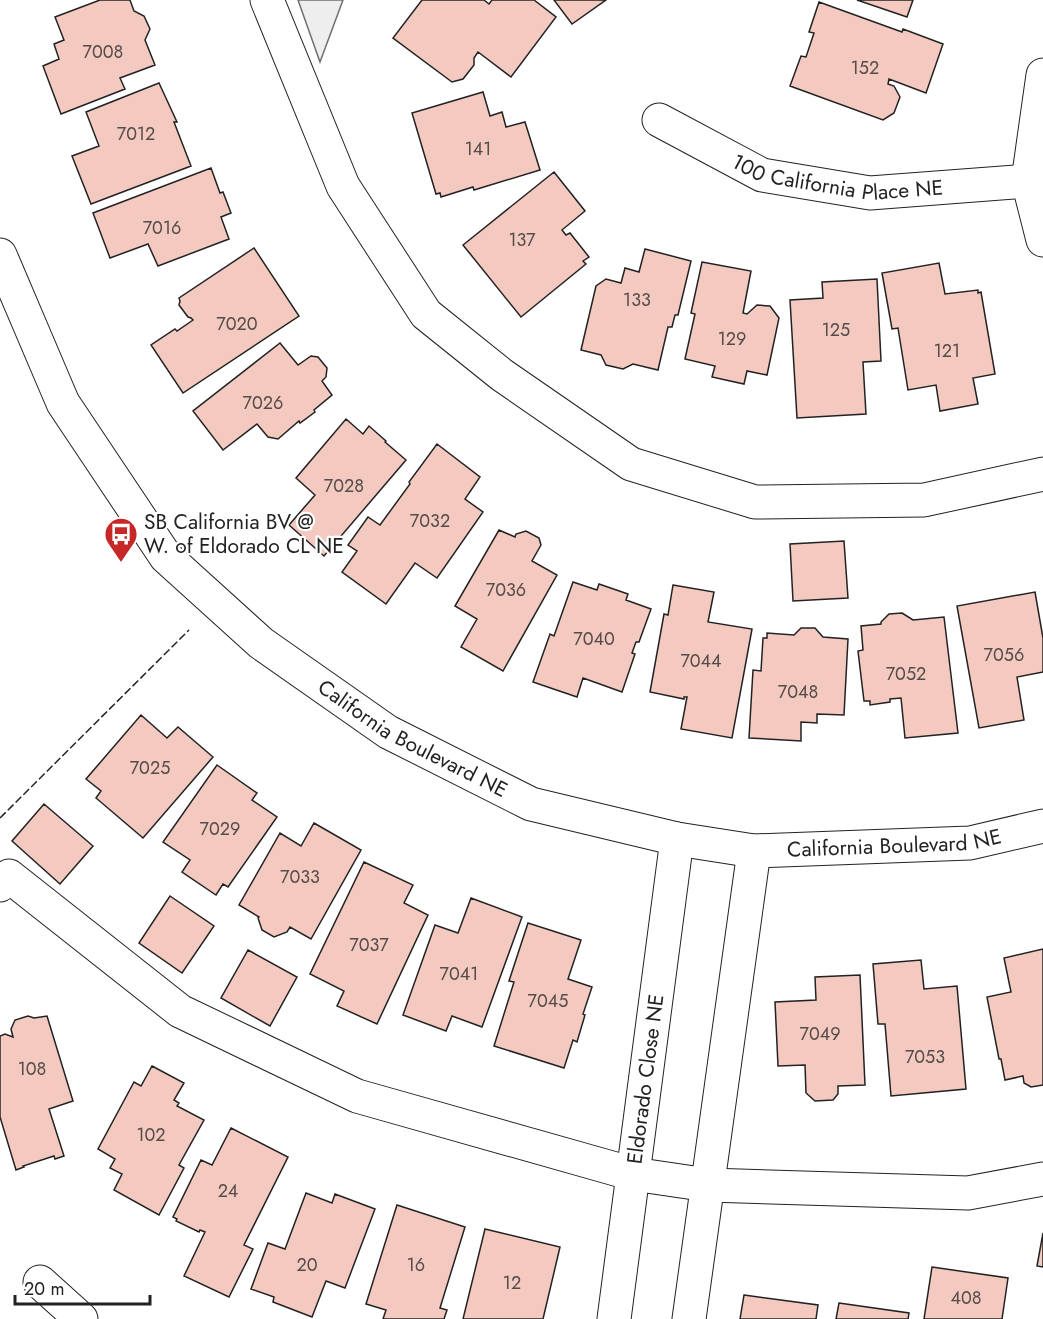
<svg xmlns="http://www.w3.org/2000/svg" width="1043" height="1319" font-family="Jost,sans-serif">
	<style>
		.green { fill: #eee; stroke: #6f6f6f; stroke-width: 1.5 }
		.building { fill: #f3c9c0; stroke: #222; stroke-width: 1.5 }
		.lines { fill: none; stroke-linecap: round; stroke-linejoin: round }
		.minor-casing { stroke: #222; stroke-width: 35 }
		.minor { stroke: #fff; stroke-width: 33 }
		.fence { stroke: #222; stroke-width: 1.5; stroke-dasharray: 8 3; stroke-linecap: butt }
		.labels { text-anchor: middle; stroke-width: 4.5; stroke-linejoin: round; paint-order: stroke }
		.number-label { font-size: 18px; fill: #564c4a }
		.street-label { font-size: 21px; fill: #222; stroke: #fff }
		.poi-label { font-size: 21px; fill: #222; stroke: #fff; text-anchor: start }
	</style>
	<rect width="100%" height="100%" fill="#fff"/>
	<path class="green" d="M 298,0 L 343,0 L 320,62 Z"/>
	<path class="building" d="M 100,0 L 130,0 L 134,11 L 144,16 L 150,29 L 145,40 L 155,65 L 120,78 L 125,89 L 61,114 L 43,66 L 59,59 L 54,44 L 64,40 L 55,17 Z
		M 422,0 L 484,0 L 489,4 L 492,0 L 534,0 L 556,17 L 511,77 L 478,52 L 474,58 L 474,65 L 463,79 L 452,82 L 393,38 Z
		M 554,0 L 606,0 L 572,24 Z
		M 857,0 L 913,0 L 907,17 Z
		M 819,2 L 902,32 L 903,29 L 943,44 L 926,93 L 889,79 L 888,84 L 894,86 L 900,97 L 894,113 L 883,120 L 790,86 L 801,56 L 806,57 L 814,33 L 809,32 Z
		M 159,83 L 177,122 L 174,122 L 191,166 L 91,204 L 72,156 L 99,146 L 86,112 Z
		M 483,92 L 490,116 L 502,112 L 506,127 L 525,122 L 540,170 L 474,190 L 473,187 L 441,197 L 440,193 L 436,194 L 412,113 Z
		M 211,168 L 220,193 L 223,192 L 231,213 L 221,217 L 229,239 L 158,266 L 148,244 L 110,258 L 93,213 Z
		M 554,172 L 585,211 L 562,230 L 566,235 L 570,233 L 589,257 L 583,261 L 586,264 L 521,317 L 463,245 Z
		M 254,248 L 299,316 L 183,393 L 151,345 L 175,329 L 177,331 L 193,320 L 191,318 L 188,317 L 179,305 L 180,301 L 179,298 Z
		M 645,249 L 691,261 L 678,315 L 675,315 L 672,327 L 668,327 L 658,370 L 633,364 L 623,369 L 606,365 L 601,355 L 581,350 L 596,286 L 606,279 L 621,283 L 625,268 L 639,272 Z
		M 702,262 L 751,271 L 743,313 L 747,314 L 757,305 L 770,306 L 779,318 L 767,375 L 747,371 L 744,384 L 712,377 L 715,366 L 685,359 L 695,314 L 691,313 Z
		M 939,263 L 945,294 L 978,290 L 978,293 L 981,292 L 995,374 L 973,378 L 978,404 L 940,411 L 936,385 L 908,390 L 898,328 L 892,329 L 882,273 Z
		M 877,279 L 881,361 L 863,362 L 866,414 L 797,418 L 790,300 L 823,298 L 822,282 Z
		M 280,343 L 298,365 L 311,356 L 318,357 L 327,368 L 326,377 L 322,381 L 332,395 L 314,410 L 315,412 L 300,423 L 299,421 L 278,439 L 268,437 L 257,424 L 223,450 L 193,411 Z
		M 346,419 L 363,434 L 369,426 L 386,441 L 385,442 L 406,460 L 324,556 L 289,525 L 315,495 L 296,478 Z
		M 437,444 L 480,477 L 465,499 L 483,512 L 437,578 L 415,563 L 386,604 L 342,572 L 357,551 L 348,545 L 368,517 L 380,525 L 410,484 L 409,482 Z
		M 499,530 L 515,537 L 516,534 L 526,531 L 539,538 L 541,545 L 532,561 L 557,575 L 503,671 L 461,647 L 477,619 L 455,606 Z
		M 844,541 L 848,598 L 793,601 L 790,544 Z
		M 573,582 L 597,590 L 599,584 L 628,594 L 626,600 L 651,609 L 639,642 L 636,642 L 632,653 L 635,654 L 622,692 L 583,678 L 577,697 L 533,682 L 550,634 L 554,636 Z
		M 673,585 L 714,592 L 708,622 L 752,629 L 732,738 L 681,729 L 687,697 L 684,697 L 684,699 L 650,692 L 664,614 L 668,615 Z
		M 1035,592 L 1043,638 L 1043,672 L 1017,677 L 1024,720 L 979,728 L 957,606 Z
		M 902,613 L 913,620 L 944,617 L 958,733 L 905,738 L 901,698 L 890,699 L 890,702 L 870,705 L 870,701 L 864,701 L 858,651 L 863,650 L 861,626 L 881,624 L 881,622 L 889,614 Z
		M 801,628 L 815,628 L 823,637 L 848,639 L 844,715 L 817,714 L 817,723 L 801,722 L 801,741 L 749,738 L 753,670 L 761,671 L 763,638 L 767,638 L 767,633 L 794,635 Z
		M 141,715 L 167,738 L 178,727 L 213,757 L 143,838 L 96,798 L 101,791 L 86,779 Z
		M 217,765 L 257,793 L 252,800 L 277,817 L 228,887 L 223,884 L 216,895 L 182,872 L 190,860 L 163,842 Z
		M 44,804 L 93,846 L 60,884 L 12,841 Z
		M 314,823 L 361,850 L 311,939 L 290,927 L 287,932 L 274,937 L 262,930 L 258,918 L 259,917 L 239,905 L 280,833 L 301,846 Z
		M 364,862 L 413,885 L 404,903 L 428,915 L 377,1024 L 337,1006 L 344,991 L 310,974 Z
		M 170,896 L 214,926 L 182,973 L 139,943 Z
		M 471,898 L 522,917 L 482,1027 L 452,1016 L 446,1031 L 403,1015 L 435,925 L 458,933 Z
		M 528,923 L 581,940 L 568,979 L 592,987 L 583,1014 L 585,1015 L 577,1042 L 573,1040 L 564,1068 L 494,1046 L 514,982 L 509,981 Z
		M 1043,949 L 1043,1085 L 1031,1087 L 1024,1083 L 1023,1076 L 1005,1080 L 1001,1059 L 999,1059 L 987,997 L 1011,992 L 1004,958 Z
		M 248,950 L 297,977 L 270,1026 L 221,998 Z
		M 921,960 L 924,989 L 957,986 L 966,1089 L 891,1096 L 885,1024 L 878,1024 L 873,964 Z
		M 860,975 L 865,1085 L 838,1086 L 838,1094 L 833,1100 L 815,1101 L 806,1093 L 805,1065 L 778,1066 L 775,1002 L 816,1000 L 815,977 Z
		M 28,1016 L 34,1018 L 47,1016 L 73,1101 L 49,1109 L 64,1156 L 55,1159 L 54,1156 L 23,1166 L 24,1167 L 16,1170 L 0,1117 L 0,1036 L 5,1034 L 13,1037 L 11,1029 L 15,1020 Z
		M 152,1066 L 184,1083 L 174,1100 L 179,1103 L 177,1106 L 204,1120 L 179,1165 L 184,1168 L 159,1215 L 114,1190 L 122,1174 L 110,1168 L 115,1159 L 98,1149 L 134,1082 L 141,1086 Z
		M 231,1128 L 288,1157 L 244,1245 L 253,1249 L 229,1297 L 184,1276 L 205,1232 L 200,1230 L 199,1232 L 176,1221 L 177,1219 L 173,1217 L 201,1160 L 212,1165 Z
		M 306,1193 L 332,1203 L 335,1194 L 375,1209 L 345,1288 L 326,1281 L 312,1317 L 273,1302 L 274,1297 L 251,1289 L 268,1243 L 285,1249 Z
		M 397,1205 L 465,1227 L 440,1308 L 447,1310 L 444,1319 L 383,1319 L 386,1310 L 366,1304 Z
		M 485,1229 L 560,1247 L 543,1319 L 463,1319 Z
		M 1043,1233 L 1043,1267 L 1037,1266 Z
		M 932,1267 L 1008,1278 L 1002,1319 L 924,1319 Z
		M 744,1295 L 818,1305 L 816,1319 L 740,1319 Z
		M 839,1303 L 909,1313 L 908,1319 L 836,1319 Z"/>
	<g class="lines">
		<defs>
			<g id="minor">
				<path d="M 267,0 L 343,186 L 426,314 L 502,375 L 631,464 L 755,502 L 924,500 L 1043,474"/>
				<path d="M 1043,75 L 1028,181 L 1043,240"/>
				<path id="s1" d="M 659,120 L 762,175 L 870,193 L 1028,181"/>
				<path id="s2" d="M 0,255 L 63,403 L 166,557 L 261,643 L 388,732 L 531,804 L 677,839 L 754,851 L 970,843 L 1043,826"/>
				<path d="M 0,885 L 9,876 L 180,1011 L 357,1096 L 633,1174 L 708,1185 L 968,1193 L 1043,1179"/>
				<path d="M 40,1282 L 81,1319"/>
				<path id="s3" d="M 614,1319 L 677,839"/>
				<path d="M 689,1319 L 754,851"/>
			</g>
		</defs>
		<use href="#minor" class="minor-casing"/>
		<use href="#minor" class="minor"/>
		<path class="fence" d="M 0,818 L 189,630"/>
	</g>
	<defs>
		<symbol id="bus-pin" viewBox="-11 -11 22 30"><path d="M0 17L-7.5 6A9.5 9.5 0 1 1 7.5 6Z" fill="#c62828" stroke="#fff"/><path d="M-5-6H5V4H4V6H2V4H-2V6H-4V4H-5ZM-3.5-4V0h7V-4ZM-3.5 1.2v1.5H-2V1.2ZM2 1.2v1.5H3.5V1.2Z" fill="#fff"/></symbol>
	</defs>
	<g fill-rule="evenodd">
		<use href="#bus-pin" x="102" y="515" width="38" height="52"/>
	</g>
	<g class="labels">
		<g class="number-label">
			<text x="103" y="58">7008</text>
			<text x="865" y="74">152</text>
			<text x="136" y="140">7012</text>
			<text x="478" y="155">141</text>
			<text x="162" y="234">7016</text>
			<text x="522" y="246">137</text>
			<text x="637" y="306">133</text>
			<text x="237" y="330">7020</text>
			<text x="836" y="336">125</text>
			<text x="732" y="345">129</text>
			<text x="947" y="357">121</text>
			<text x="263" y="409">7026</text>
			<text x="344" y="492">7028</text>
			<text x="430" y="527">7032</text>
			<text x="506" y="596">7036</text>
			<text x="594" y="645">7040</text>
			<text x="1004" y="661">7056</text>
			<text x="701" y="667">7044</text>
			<text x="906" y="680">7052</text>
			<text x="798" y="698">7048</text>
			<text x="150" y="774">7025</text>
			<text x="220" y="835">7029</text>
			<text x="300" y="883">7033</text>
			<text x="369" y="951">7037</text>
			<text x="459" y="980">7041</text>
			<text x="548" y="1007">7045</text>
			<text x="820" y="1040">7049</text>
			<text x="925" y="1063">7053</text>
			<text x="32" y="1075">108</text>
			<text x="151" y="1141">102</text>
			<text x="228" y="1197">24</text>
			<text x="307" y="1271">20</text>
			<text x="416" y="1271">16</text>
			<text x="512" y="1289">12</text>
			<text x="966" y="1304">408</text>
		</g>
		<g class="street-label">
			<text dy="7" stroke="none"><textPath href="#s1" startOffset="192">100 California Place NE</textPath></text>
			<text dy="7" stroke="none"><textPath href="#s2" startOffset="654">California Boulevard NE</textPath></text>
			<text dy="7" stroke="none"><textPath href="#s2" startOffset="1158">California Boulevard NE</textPath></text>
			<text dy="7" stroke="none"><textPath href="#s3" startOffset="242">Eldorado Close NE</textPath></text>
		</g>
		<g class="poi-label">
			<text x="144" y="529">SB California BV @<tspan x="144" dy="24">W. of Eldorado CL NE</tspan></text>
		</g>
	</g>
	<path d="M15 1295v9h135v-9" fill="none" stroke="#222222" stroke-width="3"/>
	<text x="24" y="1295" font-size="18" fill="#222222" stroke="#ffffff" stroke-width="4.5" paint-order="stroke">20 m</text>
</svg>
